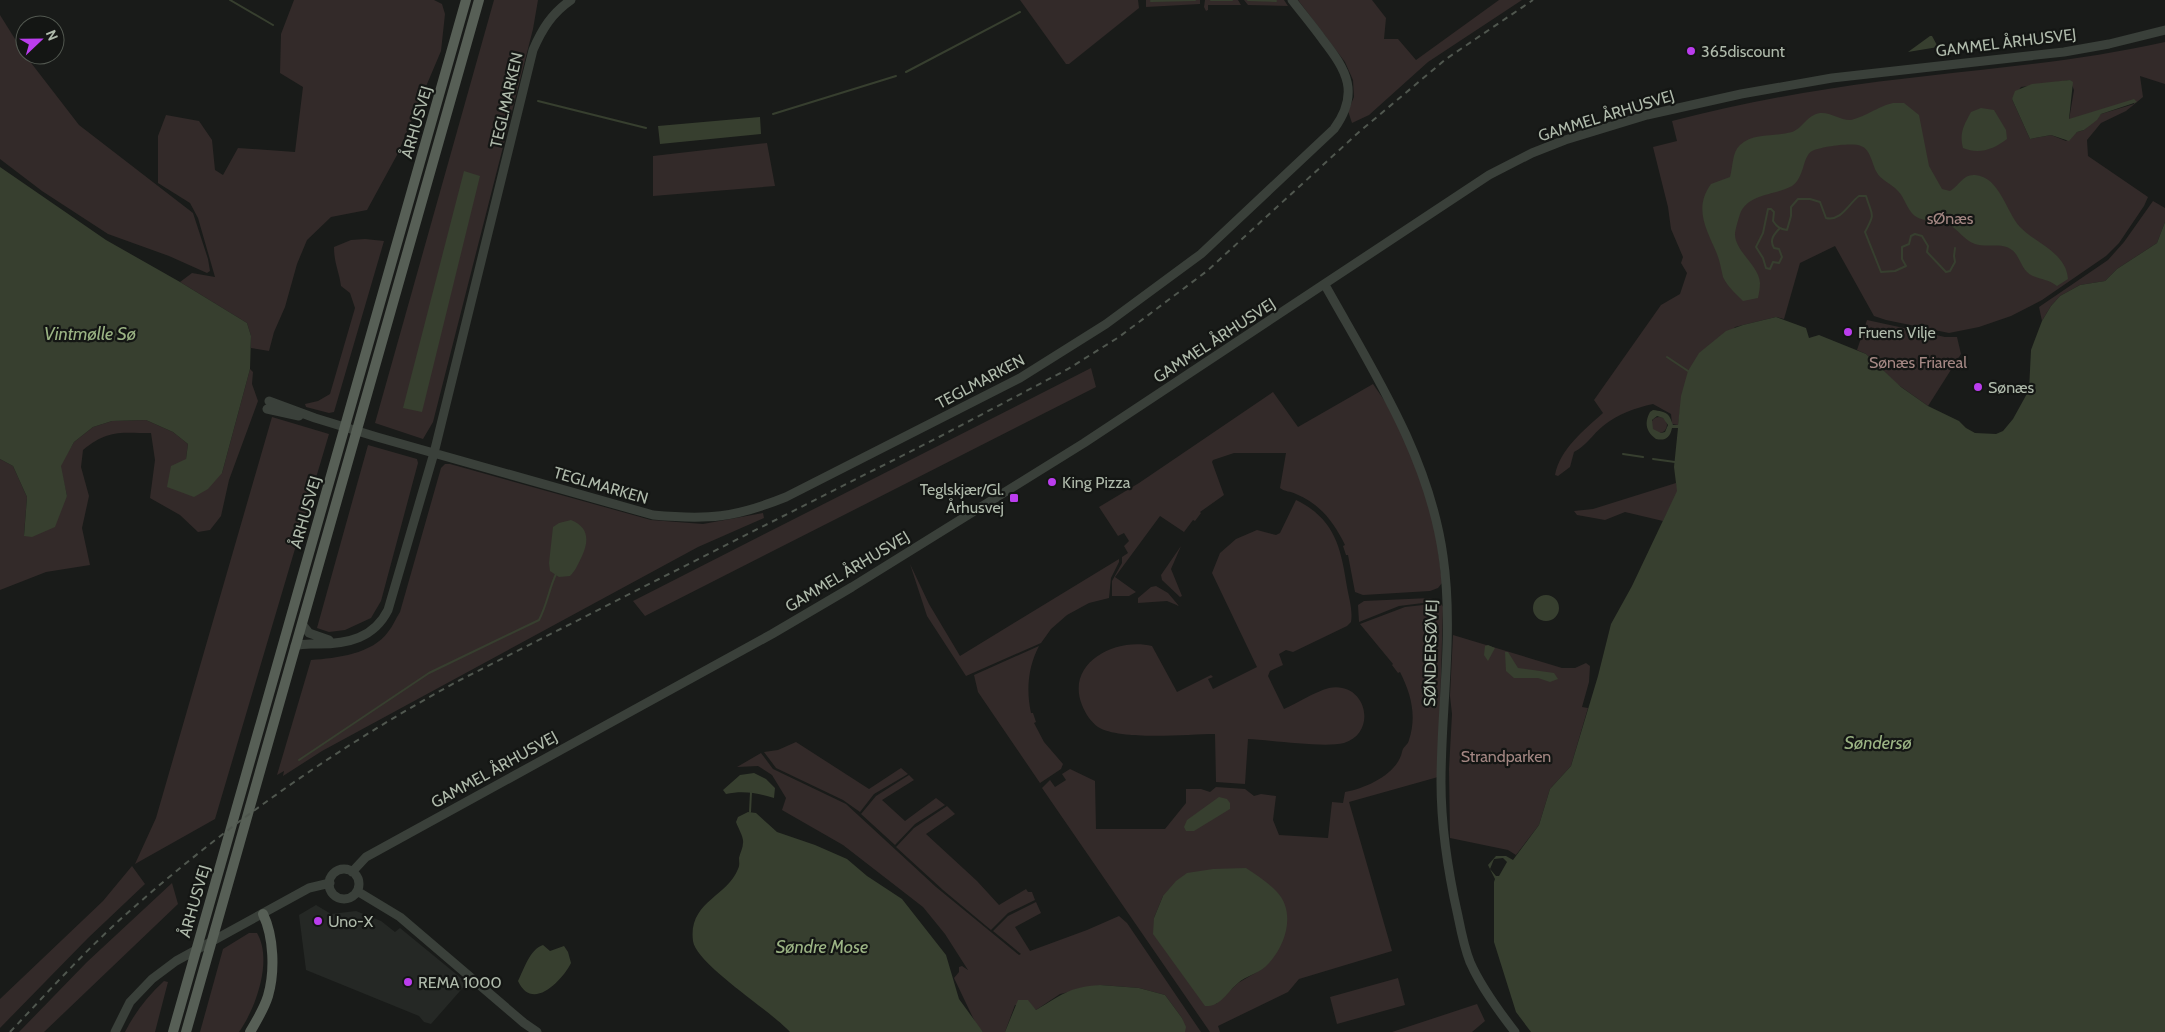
<svg xmlns="http://www.w3.org/2000/svg" width="2165" height="1032" font-family="Cabin,sans-serif">
	<style>
		.built { fill: #252825 }
		.green { fill: #332a29; fill-rule: evenodd }
		.water { fill: #373f2f; fill-rule: evenodd }
		.lines { fill: none; stroke-linecap: round; stroke-linejoin: round }
		.stream { stroke: #373f2f; stroke-width: 2 }
		.minor { stroke: #3a403a; stroke-width: 9 }
		.major { stroke: #575f56; stroke-width: 10 }
		.rail { stroke: #50574f; stroke-width: 2; stroke-dasharray: 6 5; stroke-linecap: butt }
		.poi-dot { fill: #bb3dee; stroke: #141614; stroke-width: 2 }
		.labels { text-anchor: middle; stroke-width: 4.5; stroke-linejoin: round; paint-order: stroke }
		.street-label { font-size: 16px; fill: #afbaab; stroke: #141614 }
		.poi-label { font-size: 16px; fill: #afbaab; stroke: #141614; text-anchor: start }
		.park-label { font-size: 16px; fill: #a48783; stroke: #141614 }
		.water-label { font-size: 18px; font-style: italic; fill: #9bb484; stroke: #141614 }
	</style>
	<rect width="100%" height="100%" fill="#191b19"/>
	<path class="built" d="M 316,905 L 331,914 L 356,911 L 381,921 L 395,932 L 400,928 L 467,983 L 431,1024 L 424,1022 L 419,1016 L 306,970 L 299,915 Z"/>
	<path class="green" d="M 294,0 L 434,0 L 442,4 L 445,14 L 441,51 L 397,155 L 367,210 L 331,217 L 307,240 L 297,264 L 285,307 L 274,332 L 269,351 L 251,348 L 251,336 L 247,323 L 180,282 L 192,273 L 215,277 L 198,218 L 190,203 L 158,183 L 158,136 L 166,115 L 199,121 L 212,140 L 215,170 L 223,175 L 238,148 L 295,152 L 303,87 L 280,73 L 281,34 Z
		M 494,0 L 538,0 L 533,29 L 433,422 L 423,439 L 375,423 Z
		M 1020,0 L 1138,0 L 1139,8 L 1069,64 L 1066,64 Z
		M 1146,0 L 1200,0 L 1200,4 L 1146,7 Z
		M 1205,0 L 1238,0 L 1241,5 L 1208,5 L 1208,10 L 1206,11 L 1204,7 Z
		M 1244,0 L 1284,0 L 1288,6 L 1248,5 Z
		M 1298,0 L 1372,0 L 1386,18 L 1384,39 L 1398,39 L 1416,60 L 1499,0 L 1522,0 L 1428,62 L 1369,115 L 1352,123 L 1348,111 L 1354,97 L 1353,80 L 1345,62 Z
		M 0,15 L 25,55 L 79,125 L 193,213 L 208,259 L 210,271 L 207,273 L 169,256 L 108,234 L 42,191 L 0,159 Z
		M 2165,42 L 2165,84 L 2140,76 L 2143,97 L 2126,111 L 2101,123 L 2087,140 L 2088,156 L 2148,197 L 2144,206 L 2119,243 L 2106,256 L 2042,300 L 2011,316 L 1979,327 L 1949,333 L 1886,320 L 1874,316 L 1835,246 L 1800,263 L 1784,319 L 1776,317 L 1735,327 L 1680,411 L 1678,425 L 1672,424 L 1671,414 L 1653,404 C 1635,408 1618,414 1603,426 C 1593,434 1586,446 1574,452 L 1570,467 L 1558,476 L 1555,475 C 1560,449 1584,430 1603,413 L 1594,400 L 1661,305 L 1680,294 L 1687,273 L 1681,263 L 1683,257 L 1671,229 L 1668,207 L 1653,147 L 1677,141 L 1672,121 C 1724,108 1775,97 1828,89 C 1940,71 2054,67 2165,42 ZM 2070,80 L 2074,90 L 2069,120 L 2134,100 L 2134,104 L 2101,114 L 2084,130 L 2077,132 L 2066,141 L 2051,135 L 2030,139 L 2012,99 L 2021,87 Z
		M 767,143 L 775,186 L 653,196 L 653,156 Z
		M 2153,201 L 2165,208 L 2165,222 L 2157,243 L 2117,269 L 2105,281 L 2080,285 L 2060,296 L 2051,306 L 2042,321 L 2039,307 L 2108,260 L 2124,242 Z
		M 365,239 L 384,241 L 334,412 L 329,413 L 306,407 L 305,404 L 318,401 L 330,394 L 355,308 L 350,293 L 341,286 C 339,271 334,263 334,247 L 351,240 Z
		M 1867,320 L 1945,337 L 1957,337 L 1961,354 L 1928,406 L 1897,384 L 1866,354 L 1857,350 Z
		M 1091,368 L 1096,387 L 645,616 L 633,601 Z
		M 250,369 L 253,372 L 252,384 L 258,401 L 229,480 L 221,516 L 210,530 L 198,532 L 180,515 L 150,498 L 155,460 L 151,433 C 121,433 108,429 83,450 L 81,467 L 89,496 L 82,528 L 90,565 L 46,572 L 0,590 L 0,459 L 13,466 L 27,497 L 24,535 L 67,496 L 60,466 L 74,442 L 93,427 L 112,421 L 146,420 L 173,432 L 188,444 L 186,459 L 222,473 Z
		M 1373,384 L 1393,413 L 1415,461 L 1436,531 L 1442,583 L 1438,588 L 1430,591 L 1363,595 L 1355,592 L 1348,555 L 1346,555 L 1343,546 L 1345,545 C 1334,522 1320,504 1296,494 C 1290,491 1285,492 1280,488 L 1286,453 L 1234,453 L 1213,460 L 1212,462 L 1224,495 L 1200,512 L 1201,513 L 1195,521 L 1193,520 L 1184,532 L 1160,516 L 1115,577 L 1136,592 L 1129,596 L 1112,596 L 1112,581 L 1122,563 L 1122,557 L 1128,553 L 1124,546 L 1129,541 L 1124,533 L 1118,536 L 1099,507 L 1139,483 L 1273,392 L 1298,427 Z
		M1651 425a8 8 0 1 1 16 0a8 8 0 1 1-16 0Z
		M 272,417 L 329,434 L 215,819 L 135,864 L 156,818 Z
		M 368,445 L 417,459 L 418,463 L 381,601 L 371,618 L 345,630 L 329,632 L 317,628 Z
		M 445,464 L 450,464 L 651,520 L 703,524 L 763,513 L 764,518 L 698,547 L 322,751 L 283,776 L 284,771 L 277,775 L 311,660 C 337,658 372,654 388,632 C 393,626 396,618 400,612 L 441,468 Z
		M 1676,483 L 1678,491 L 1663,521 L 1625,512 L 1605,520 L 1577,515 L 1574,511 L 1593,509 Z
		M 1296,500 C 1335,519 1341,548 1347,587 C 1349,598 1353,611 1351,622 L 1347,626 L 1293,652 L 1286,650 L 1279,654 L 1283,665 L 1270,671 L 1268,676 L 1284,709 C 1298,703 1314,692 1329,688 C 1367,681 1378,733 1344,743 C 1324,748 1271,740 1248,739 L 1245,784 L 1216,782 L 1215,734 C 1187,734 1121,741 1098,727 C 1091,722 1085,713 1082,705 C 1065,662 1117,637 1152,646 L 1177,692 L 1211,675 L 1213,677 L 1208,679 L 1213,689 L 1257,667 L 1212,573 L 1220,553 L 1236,539 L 1257,530 L 1276,535 L 1280,533 Z
		M 1181,546 L 1171,569 L 1182,596 L 1180,597 L 1162,580 L 1161,575 Z
		M 1119,559 L 1119,562 L 1111,578 L 1109,598 L 1089,603 L 1067,615 L 1051,629 L 1041,643 L 966,676 L 927,616 L 910,564 L 929,604 L 960,656 Z
		M 1156,586 L 1168,593 L 1179,606 L 1167,601 L 1138,603 L 1138,598 L 1151,587 Z
		M 1430,598 L 1439,601 L 1399,606 L 1359,622 L 1358,605 L 1364,601 Z
		M 1441,603 L 1443,607 L 1438,777 L 1349,802 L 1392,951 L 1299,979 L 1288,992 L 1218,1026 L 1220,1032 L 1210,1032 L 1042,788 L 1050,780 L 1055,787 L 1066,780 L 1062,774 L 1070,769 L 1095,781 L 1096,829 L 1165,829 L 1186,803 L 1186,789 L 1201,789 L 1210,792 L 1216,787 L 1245,789 L 1254,796 L 1261,794 L 1276,796 L 1273,820 L 1279,835 L 1328,838 L 1332,802 L 1343,803 L 1345,792 C 1367,788 1397,774 1402,752 C 1403,746 1408,745 1409,740 C 1417,715 1411,694 1400,672 L 1398,673 L 1392,665 L 1393,664 L 1360,624 L 1405,607 ZM 1163,896 L 1262,969 L 1238,983 L 1216,1004 L 1154,918 Z
		M 1453,635 L 1562,668 L 1575,668 L 1586,663 L 1590,666 L 1589,682 L 1582,707 L 1588,708 L 1571,766 L 1550,789 L 1539,825 L 1516,855 L 1508,850 L 1450,838 L 1449,769 L 1452,714 L 1450,696 Z
		M 1039,646 C 1028,667 1026,690 1031,713 L 1033,713 L 1036,722 L 1034,723 L 1044,742 L 1063,764 L 1061,769 L 1040,783 L 978,692 L 974,675 Z
		M 796,742 L 869,789 L 901,768 L 908,774 L 874,794 L 860,812 L 843,800 L 776,768 L 764,752 L 778,750 Z
		M 761,753 L 773,769 L 846,804 L 936,887 L 1019,955 L 1021,954 L 993,931 L 1008,916 L 1036,902 L 1041,913 L 1015,927 L 1030,951 L 1087,930 L 1119,916 L 1127,923 L 1201,1032 L 1185,1032 L 1182,1018 L 1165,995 L 1139,988 L 1100,985 L 1060,994 L 1036,1010 L 1030,1005 L 1015,1005 L 1005,1032 L 983,1032 L 976,1024 L 954,978 L 959,972 L 959,967 L 962,966 L 968,970 L 945,934 L 923,907 L 843,845 L 782,810 L 786,798 L 772,775 L 758,766 L 737,767 Z
		M 909,775 L 914,780 L 882,800 L 905,821 L 936,798 L 945,805 L 915,824 L 895,845 L 861,814 L 876,796 Z
		M 947,806 L 955,814 L 926,834 L 977,881 L 999,905 L 1026,889 L 1028,892 L 1032,892 L 1035,900 L 1008,913 L 991,930 L 943,890 L 896,847 L 914,828 Z
		M 132,866 L 145,884 L 88,938 L 0,1028 L 0,999 L 103,901 Z
		M 172,883 L 178,904 L 44,1032 L 19,1032 L 87,962 Z
		M 249,933 L 257,933 C 273,960 256,1008 239,1032 L 200,1032 L 223,949 Z
		M 1398,978 L 1405,1005 L 1337,1024 L 1330,997 Z
		M 164,981 L 168,982 L 155,1032 L 125,1032 C 135,1012 148,996 164,981 Z
		M 1477,1004 L 1485,1021 L 1472,1032 L 1392,1032 Z"/>
	<path class="water" d="M 1930,36 L 1932,36 L 1938,47 L 1908,52 Z
		M 2070,80 L 2073,82 L 2069,119 L 2134,99 L 2137,102 L 2101,114 L 2097,120 L 2084,130 L 2077,132 L 2069,141 L 2051,135 L 2030,139 L 2012,99 L 2015,91 L 2032,84 Z
		M 1893,103 L 1904,103 L 1919,115 L 1929,166 L 1942,189 L 1950,191 C 1959,186 1963,174 1975,175 C 2000,177 2006,212 2020,227 C 2036,244 2066,252 2068,279 L 2057,286 C 2048,279 2042,280 2033,276 C 2021,271 2021,257 2012,250 C 2002,242 1987,248 1975,244 C 1964,240 1958,229 1948,224 C 1938,219 1925,223 1915,216 C 1907,210 1905,198 1898,191 C 1891,183 1881,181 1876,171 C 1872,163 1870,149 1861,146 C 1852,142 1820,147 1812,151 C 1802,157 1805,177 1792,186 C 1776,195 1747,194 1740,214 C 1738,220 1736,227 1735,233 C 1734,251 1759,265 1760,283 C 1760,288 1759,293 1758,298 L 1743,301 C 1736,294 1727,286 1723,277 C 1721,269 1720,261 1717,254 C 1707,230 1693,209 1711,184 L 1730,177 C 1733,167 1732,152 1740,145 C 1754,132 1775,137 1792,132 C 1803,128 1807,115 1820,113 C 1830,112 1840,120 1850,120 C 1861,119 1879,106 1893,103 Z
		M 1981,108 L 1994,110 L 2006,130 L 2007,139 C 1994,149 1979,155 1963,148 C 1959,133 1964,125 1971,112 Z
		M 760,117 L 761,134 L 660,144 L 658,126 Z
		M 0,167 L 106,240 L 180,282 L 247,323 L 251,336 L 250,369 L 222,473 L 208,489 L 194,497 L 167,487 L 171,466 L 186,459 L 188,444 L 173,432 L 146,420 L 112,421 L 93,427 L 74,442 L 61,466 L 67,496 L 55,527 L 32,537 L 24,536 L 27,497 L 13,466 L 0,459 Z
		M 464,171 L 480,176 L 422,412 L 403,408 Z
		M 2165,222 L 2165,1032 L 1531,1032 L 1516,1012 L 1494,942 L 1494,882 L 1495,879 L 1488,865 L 1496,856 L 1506,856 L 1513,860 L 1539,825 L 1550,789 L 1571,766 L 1598,676 L 1611,624 L 1632,586 L 1677,491 L 1674,467 L 1678,428 L 1672,428 C 1670,438 1665,441 1656,439 C 1646,432 1644,423 1650,412 L 1653,410 C 1667,412 1669,413 1673,425 L 1678,425 L 1681,396 L 1688,371 L 1699,353 L 1726,331 L 1743,325 L 1776,317 L 1806,328 L 1809,338 L 1819,335 L 1866,354 L 1901,387 L 1928,406 L 1959,421 L 1966,428 L 1975,433 L 1996,434 L 2003,431 L 2013,419 L 2029,390 L 2031,350 L 2042,321 L 2051,306 L 2060,296 L 2080,285 L 2105,281 L 2117,269 L 2157,243 ZM 1657,416 L 1663,418 L 1668,425 L 1665,432 L 1661,433 L 1653,429 L 1652,420 ZM 1503,858 L 1507,862 L 1499,876 L 1496,876 L 1490,869 L 1494,859 Z
		M 571,520 C 589,527 589,541 582,556 C 578,564 576,570 570,576 L 559,577 L 550,571 L 549,563 L 553,527 L 559,523 Z
		M1533 608a13 13 0 1 1 26 0a13 13 0 1 1-26 0Z
		M 1488,645 L 1495,648 L 1488,661 L 1484,655 L 1485,646 Z
		M 1505,652 L 1508,652 L 1518,668 L 1554,673 L 1558,679 L 1550,682 L 1538,678 L 1514,678 L 1506,671 Z
		M 754,773 L 766,779 L 775,788 L 774,798 C 758,793 743,790 726,794 L 723,790 L 740,775 Z
		M 1219,797 L 1227,799 L 1230,803 L 1230,809 L 1194,831 L 1186,831 L 1184,827 L 1187,820 Z
		M 748,812 L 756,813 L 777,832 L 815,845 L 847,859 L 867,876 L 902,899 L 946,955 L 959,999 L 983,1032 L 790,1032 C 771,1011 696,964 693,941 C 688,902 727,897 738,869 C 740,865 739,862 739,858 C 740,853 743,848 743,843 C 744,837 738,828 736,822 L 738,817 Z
		M 1246,868 C 1256,875 1268,882 1277,892 C 1297,913 1285,949 1265,967 C 1257,974 1246,976 1238,983 C 1227,992 1221,1007 1205,1006 L 1153,934 L 1154,918 L 1163,896 L 1176,881 L 1187,873 L 1213,869 Z
		M 543,945 L 550,951 L 564,946 L 568,952 L 571,963 C 562,981 532,1012 518,981 C 524,969 530,949 543,945 Z
		M 1100,985 L 1139,988 L 1165,995 L 1182,1018 L 1186,1027 L 1185,1032 L 1005,1032 L 1018,1000 L 1028,1000 L 1036,1010 C 1062,995 1068,987 1100,985 Z"/>
	<g class="lines">
		<path class="stream" d="M 230,0 L 273,25
			M 1211,0 L 1232,0
			M 1248,0 L 1276,1
			M 1151,1 L 1195,0
			M 906,72 L 1020,12
			M 538,101 L 646,128
			M 773,114 L 896,76
			M 1780,228 C 1774,234 1769,240 1774,248 L 1779,249 L 1782,257 L 1779,263 L 1773,262 L 1770,269 L 1766,268 L 1763,258 L 1756,247 L 1763,233 L 1768,209 L 1771,209 L 1774,212 L 1773,221 C 1777,227 1780,229 1787,230 L 1791,216 L 1791,207 L 1798,199 L 1810,199 L 1820,202 L 1826,218 C 1841,222 1849,203 1859,196 L 1866,196 C 1872,216 1876,212 1865,232 L 1881,272 L 1895,271 L 1906,266 L 1902,259 L 1902,247 L 1909,244 L 1911,236 L 1915,234 L 1922,236 L 1928,246 L 1927,252 L 1946,272 L 1950,271 L 1955,262 L 1954,256 L 1955,248
			M 1667,357 L 1688,371
			M 1623,454 L 1643,457
			M 1653,459 L 1675,462
			M 299,760 L 429,673 L 539,620 C 547,605 549,589 556,574
			M 750,812 L 751,792"/>
		<path class="minor" d="M 1325,285 C 1373,371 1429,456 1443,556 C 1454,631 1441,707 1441,782 C 1441,827 1448,872 1458,916 C 1461,931 1464,947 1470,962 C 1481,987 1498,1010 1515,1032
			M 269,401 L 315,418 L 377,437 L 653,515 C 708,520 734,518 786,497 L 1020,378 L 1106,324 L 1201,254 L 1334,129 C 1360,93 1347,71 1323,40 C 1313,26 1302,13 1292,0
			M 267,409 L 299,416
			M 302,624 L 309,633 L 329,640
			M 295,646 C 304,643 310,644 318,644 C 348,644 374,638 388,610 L 434,453 L 533,50 C 542,29 552,13 571,0
			M329 884a15 15 0 1 1 30 0a15 15 0 1 1-30 0Z
			M 352,872 L 366,857 L 772,634 L 852,587 L 1084,443 L 1489,175 L 1532,153 L 1565,140 L 1647,115 L 1741,94 L 1832,78 L 2064,52 L 2109,44 L 2165,30
			M 357,891 L 400,917 L 524,1023 L 537,1032
			M 115,1032 L 130,1002 L 152,979 L 176,961 L 309,888 L 330,883"/>
		<path class="major" d="M 173,1032 L 466,0
			M 186,1032 L 479,0
			M 250,1032 C 257,1020 264,1009 268,996 C 275,972 274,937 263,914"/>
		<path class="rail" d="M 10,1032 C 47,993 84,952 124,916 C 227,824 339,746 460,680 L 939,437 L 1068,369 L 1119,337 L 1207,271 L 1359,132 L 1446,59 L 1533,0"/>
	</g>
	<g class="poi-dot">
		<circle cx="1691" cy="51" r="5"/>
		<circle cx="1848" cy="332" r="5"/>
		<circle cx="1978" cy="387" r="5"/>
		<circle cx="1052" cy="482" r="5"/>
		<rect x="1009" y="493" width="10" height="10" rx="2.5"/>
		<circle cx="318" cy="921" r="5"/>
		<circle cx="408" cy="982" r="5"/>
	</g>
	<g class="labels">
		<g class="street-label">
			<text transform="translate(2006 42) rotate(-7)" y="6">GAMMEL ÅRHUSVEJ</text>
			<text transform="translate(506 100) rotate(-77)" y="6">TEGLMARKEN</text>
			<text transform="translate(1606 115) rotate(-17)" y="6">GAMMEL ÅRHUSVEJ</text>
			<text transform="translate(416 122) rotate(-74)" y="6">ÅRHUSVEJ</text>
			<text transform="translate(1214 340) rotate(-33)" y="6">GAMMEL ÅRHUSVEJ</text>
			<text transform="translate(980 381) rotate(-28)" y="6">TEGLMARKEN</text>
			<text transform="translate(601 485) rotate(16)" y="6">TEGLMARKEN</text>
			<text transform="translate(305 512) rotate(-74)" y="6">ÅRHUSVEJ</text>
			<text transform="translate(847 571) rotate(-31)" y="6">GAMMEL ÅRHUSVEJ</text>
			<text transform="translate(1430 653) rotate(-89)" y="6">SØNDERSØVEJ</text>
			<text transform="translate(494 769) rotate(-29)" y="6">GAMMEL ÅRHUSVEJ</text>
			<text transform="translate(194 901) rotate(-74)" y="6">ÅRHUSVEJ</text>
		</g>
		<g class="poi-label">
			<text x="1701" y="57">365discount</text>
			<text x="1858" y="338">Fruens Vilje</text>
			<text x="1988" y="393">Sønæs</text>
			<text x="1062" y="488">King Pizza</text>
			<text x="1004" y="495" text-anchor="end">Teglskjær/Gl.<tspan x="1004" dy="18">Århusvej</tspan></text>
			<text x="328" y="927">Uno-X</text>
			<text x="418" y="988">REMA 1000</text>
		</g>
		<g class="park-label">
			<text x="1950" y="224">sØnæs</text>
			<text x="1918" y="368">Sønæs Friareal</text>
			<text x="1506" y="762">Strandparken</text>
		</g>
		<g class="water-label">
			<text x="90" y="340">Vintmølle Sø</text>
			<text x="1878" y="749">Søndersø</text>
			<text x="822" y="953">Søndre Mose</text>
		</g>
	</g>
	<g transform="translate(40 40) rotate(68)"><circle r="24" fill="#141614" stroke="#525850"/>
	<path d="M0-4L9 19L0 12L-9 19Z" fill="#bb3dee"/>
	<text y="-8" font-size="14" font-weight="bold" text-anchor="middle" fill="#afbaab">N</text>
	</g>
</svg>
